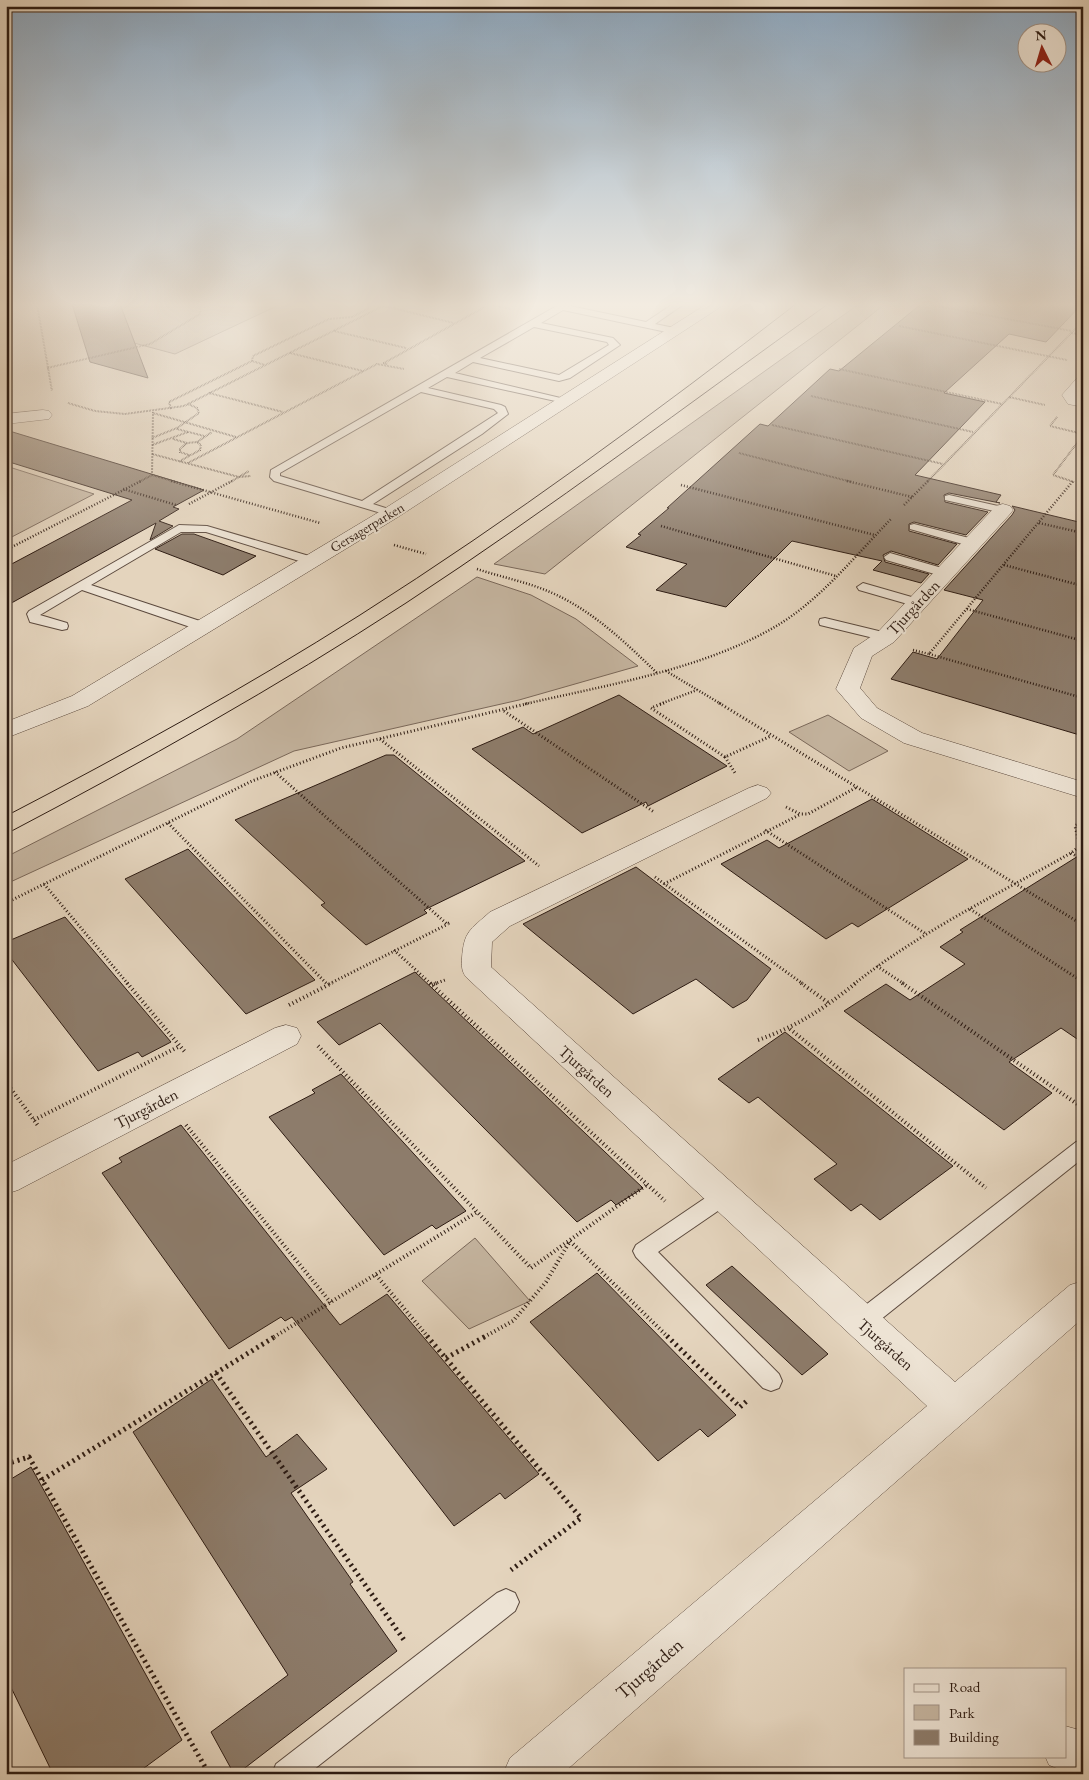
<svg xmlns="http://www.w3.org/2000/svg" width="1089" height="1780" font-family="'EB Garamond',serif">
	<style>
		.green { fill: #c5b5a0; stroke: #7a685a }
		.building { fill: #8d7c6b; stroke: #2e1c13 }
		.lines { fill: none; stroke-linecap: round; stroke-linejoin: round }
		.lane-casing { stroke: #5c4a3e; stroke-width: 2 }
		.street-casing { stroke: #5c4a3e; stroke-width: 1 }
		.path-far4 { stroke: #2e1c13; stroke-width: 2; stroke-dasharray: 0.5 1; stroke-linecap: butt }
		.path-far3 { stroke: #2e1c13; stroke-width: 2.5; stroke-dasharray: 1 2; stroke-linecap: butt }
		.path-far2 { stroke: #2e1c13; stroke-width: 3; stroke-dasharray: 1 2.5; stroke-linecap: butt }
		.path-far1 { stroke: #2e1c13; stroke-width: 4; stroke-dasharray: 1 3; stroke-linecap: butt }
		.path { stroke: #2e1c13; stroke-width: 5; stroke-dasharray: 2 4; stroke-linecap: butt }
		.lane { fill: #ede3d4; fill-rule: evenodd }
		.street { fill: #ede3d4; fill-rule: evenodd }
		.tram { stroke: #2e1c13; stroke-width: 1 }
		.labels { text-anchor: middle; stroke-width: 4; stroke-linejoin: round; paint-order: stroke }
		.far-street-label { font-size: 14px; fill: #2e1c13; stroke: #ede3d4 }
		.street-label { font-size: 16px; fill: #2e1c13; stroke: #ede3d4 }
		.near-street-label { font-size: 19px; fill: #2e1c13; stroke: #ede3d4 }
	</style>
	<rect width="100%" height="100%" fill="#e4d4bd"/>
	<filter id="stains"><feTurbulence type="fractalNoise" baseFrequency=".004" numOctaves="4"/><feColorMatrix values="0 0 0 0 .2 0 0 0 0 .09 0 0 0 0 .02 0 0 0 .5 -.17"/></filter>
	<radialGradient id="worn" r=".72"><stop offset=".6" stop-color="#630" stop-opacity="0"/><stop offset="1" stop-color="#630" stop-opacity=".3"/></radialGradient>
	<path class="green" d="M 119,304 L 281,304 L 175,354 L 134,343 Z
		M 859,304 L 885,304 L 545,574 L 494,564 Z
		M 6,466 L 94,494 L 6,540 Z
		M 477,577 L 531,595 L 576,619 L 638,666 L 519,700 L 294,751 L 6,884 L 6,857 L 237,739 Z
		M 828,715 L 888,751 L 849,771 L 789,732 Z
		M 475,1238 L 530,1301 L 469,1329 L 422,1281 Z"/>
	<path class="building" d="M 72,304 L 120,304 L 148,378 L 90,362 Z
		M 921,304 L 1082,304 L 1046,342 L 1009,334 L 944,393 L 985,402 L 915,475 L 1001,495 L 996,502 L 1000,503 L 949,493 L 944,495 L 945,502 L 988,512 L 966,535 L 914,522 L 909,524 L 909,531 L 957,544 L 938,565 L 891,551 L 883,555 L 885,562 L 929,574 L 921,583 L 873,570 L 882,561 L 792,541 L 726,607 L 656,590 L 687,564 L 626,547 L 641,535 L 638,534 L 669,508 L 667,508 L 760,424 L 768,426 L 830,369 L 839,371 Z
		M 6,430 L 204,490 L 173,507 L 179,509 L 159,521 L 173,526 L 150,540 L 156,523 L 6,606 L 6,567 L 132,500 L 6,461 Z
		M 1012,506 L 1083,523 L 1083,736 L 891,679 L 913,652 L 937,659 L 983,600 L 944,590 L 1012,515 L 1015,510 Z
		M 182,534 L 194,534 L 256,556 L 223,575 L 155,549 Z
		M 619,695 L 727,766 L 648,806 L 646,802 L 582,833 L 472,749 L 523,727 L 533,734 Z
		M 386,755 L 394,755 L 525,861 L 424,910 L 427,913 L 366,945 L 321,905 L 325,903 L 235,820 Z
		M 872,799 L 968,859 L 858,927 L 852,923 L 826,939 L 721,864 L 767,840 L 779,848 Z
		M 188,849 L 315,980 L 246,1014 L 125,879 Z
		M 1083,853 L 1083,1043 L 1061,1028 L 1009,1062 L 1052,1093 L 1004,1130 L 844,1011 L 886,984 L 910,1000 L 965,964 L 940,947 L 963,932 L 960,930 Z
		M 636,867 L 771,969 L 747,1000 L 733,1008 L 696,979 L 633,1014 L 523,924 Z
		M 65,917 L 171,1042 L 142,1057 L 138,1052 L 98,1071 L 6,952 L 6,942 Z
		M 415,972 L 643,1188 L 616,1205 L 611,1200 L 577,1222 L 380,1023 L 339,1045 L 317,1022 Z
		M 785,1032 L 953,1166 L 880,1220 L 861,1204 L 851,1211 L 814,1179 L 837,1164 L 758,1097 L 749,1103 L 718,1079 Z
		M 341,1074 L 466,1211 L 436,1229 L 432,1225 L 384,1255 L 269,1117 L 315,1093 L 312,1090 Z
		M 181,1125 L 340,1325 L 387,1294 L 539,1474 L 505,1499 L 500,1493 L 454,1526 L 292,1317 L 285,1321 L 281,1317 L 229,1349 L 102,1173 L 122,1162 L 119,1158 Z
		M 732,1266 L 828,1354 L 802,1375 L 706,1285 Z
		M 597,1273 L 736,1415 L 708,1437 L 700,1429 L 658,1461 L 530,1322 Z
		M 212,1379 L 266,1457 L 297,1434 L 327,1469 L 291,1493 L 353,1582 L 350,1584 L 397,1651 L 237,1774 L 234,1774 L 211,1732 L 288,1675 L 133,1432 Z
		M 31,1467 L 182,1740 L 136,1774 L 53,1774 L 6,1677 L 6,1482 Z"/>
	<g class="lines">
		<defs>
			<path id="lane" d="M 560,304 L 571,304 L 570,306 L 646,322 L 673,304 L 684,304 L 655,324 L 679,329 L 681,331 L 676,334 L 563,310 L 541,323 L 613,338 L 620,345 L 570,378 L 559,381 L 473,362 L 455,373 L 569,400 L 569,404 L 447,377 L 428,388 L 501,405 L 505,407 L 508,414 L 482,434 L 373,504 L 395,511 L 395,515 L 391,516 L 274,481 L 270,477 L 271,470 ZM 534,327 L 607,342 L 609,345 L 559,375 L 480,358 ZM 421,392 L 494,409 L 498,413 L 362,501 L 280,476 L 280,473 Z
				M 949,495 L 1007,508 L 1009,510 L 1003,513 L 945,500 L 945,496 Z
				M 914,524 L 977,540 L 979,543 L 973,547 L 910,529 L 910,525 Z
				M 179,525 L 207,526 L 316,558 L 318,561 L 312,565 L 206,532 L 181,532 L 91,585 L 209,624 L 210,627 L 209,630 L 199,630 L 82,590 L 40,615 L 67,623 L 68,626 L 67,629 L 62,630 L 30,622 L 27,614 L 29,611 Z
				M 890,553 L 949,570 L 951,573 L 945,577 L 886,560 L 884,557 Z
				M 863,583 L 922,600 L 924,603 L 918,607 L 859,590 L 857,587 Z
				M 825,618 L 891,634 L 893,637 L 886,641 L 820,625 L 819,622 L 820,619 Z
				M 1083,1140 L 1083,1158 L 870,1328 L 862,1330 L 854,1328 L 851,1321 L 854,1314 L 1076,1142 Z
				M 724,1188 L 731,1190 L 734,1196 L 731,1202 L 658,1252 L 779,1374 L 782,1381 L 779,1388 L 771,1391 L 763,1388 L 636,1257 L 633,1251 L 636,1245 L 717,1190 Z
				M 506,1589 L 515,1593 L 519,1602 L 515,1611 L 308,1774 L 272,1774 L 276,1764 L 497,1593 Z"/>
			<path id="street" d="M 707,304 L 725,304 L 398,517 L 88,706 L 6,738 L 6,722 L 72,696 L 384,509 Z
				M 1083,376 L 1083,391 L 1079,395 L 1083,397 L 1083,407 L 1068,404 L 1062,395 L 1077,378 Z
				M 43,410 L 49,411 L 52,415 L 49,419 L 6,424 L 6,414 Z
				M 1003,504 L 1010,506 L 1013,510 L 1010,514 L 894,642 L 872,656 L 860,688 L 877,708 L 922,733 L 1083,782 L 1083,798 L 904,743 L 861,718 L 836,689 L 854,648 L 878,632 L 996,506 Z
				M 758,785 L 767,788 L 771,793 L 767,798 L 510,926 L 492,942 L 491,967 L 955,1382 L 1070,1285 L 1083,1281 L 1083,1318 L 562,1774 L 503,1774 L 510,1758 L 927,1406 L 466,977 C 461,970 462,966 462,958 C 464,931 470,930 490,912 L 749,788 Z
				M 286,1025 L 297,1028 L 301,1036 L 297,1044 L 18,1190 L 6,1194 L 6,1165 L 275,1028 Z
				M 1065,1726 L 1083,1731 L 1083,1774 L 1071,1774 L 1049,1765 L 1045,1756 L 1065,1756 Z"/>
		</defs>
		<use href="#lane" class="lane-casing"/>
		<use href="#street" class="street-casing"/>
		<path class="path-far4" d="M 37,304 L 52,391
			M 489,304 L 511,309
			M 926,304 L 1072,331
			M 1071,304 L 1083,306
			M 384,306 L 454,323
			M 899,326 L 1067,360
			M 334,331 L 406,348
			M 1071,333 L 1083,335
			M 290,353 L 363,371
			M 252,361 L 265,365
			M 387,364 L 384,363 L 490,304
			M 47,368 L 150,344 L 200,314 L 201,304
			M 839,369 L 1002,404
			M 209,393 L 283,412
			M 811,396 L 973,432
			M 1009,397 L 1045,405
			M 68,403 L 95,411 L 125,414 L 184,406 L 387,304
			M 171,409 L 169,402 L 252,361 L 253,356 L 329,319 L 352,317 L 369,308 L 367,304
			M 1057,417 L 1050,426 L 1083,434
			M 772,425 L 943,464
			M 177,429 L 204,436
			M 152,438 L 177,428 L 199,413 L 197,408 L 188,404
			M 173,439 L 187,443
			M 152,445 L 188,432
			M 739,453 L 852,482
			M 152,454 L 239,477 L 249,471
			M 189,455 L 180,452 L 180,449 L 187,443 L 197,442
			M 180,461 L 200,450 L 201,445 L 197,442 L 212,432
			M 188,463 L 377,364 L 404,369
			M 139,482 L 152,475
			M 176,482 L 152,475 L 153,413 L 236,437
			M 230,482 L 239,477 L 251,476
			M 927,482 L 1083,321
			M 1074,482 L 1053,475 L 1083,435"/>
		<path class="path-far3" d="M 171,481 L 320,523
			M 847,481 L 912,497
			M 681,485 L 875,535
			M 123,489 L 176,505
			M 189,504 L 232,481
			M 904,505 L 928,481
			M 1039,523 L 1083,533
			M 661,526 L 836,576
			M 394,545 L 426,554
			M 6,550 L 141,481
			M 1004,565 L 1083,586
			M 477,569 C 501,577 527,582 550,592 C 592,610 625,642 657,673
			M 967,609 L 1083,641
			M 913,650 L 929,654 L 1073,481
			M 929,654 L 1083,698
			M 666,671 L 721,704
			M 525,704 C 607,685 705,669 778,625 C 821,599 856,555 891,519
			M 660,704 L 697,690"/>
		<path class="path-far2" d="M 664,703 L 651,708 L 725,757 L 771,736
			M 719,703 L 1083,925
			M 504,711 L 654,812
			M 380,739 L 539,866
			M 725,757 L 735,773
			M 275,772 L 447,924 L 451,922
			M 786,807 L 800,814 L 808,814 L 857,787
			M 168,823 L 327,984
			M 765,830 L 926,934
			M 1071,853 L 1083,860
			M 655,877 L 803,984
			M 44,884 L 128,984
			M 664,884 L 799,815
			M 6,903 L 252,781 L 341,748 L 530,703
			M 970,909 L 1083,982
			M 394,950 L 431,984
			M 877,966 L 904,984
			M 329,984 L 448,924
			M 434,984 L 445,980
			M 854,984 C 920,932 998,894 1071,853 L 1080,846 L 1075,826 L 1083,821"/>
		<path class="path-far1" d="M 127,983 L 185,1052
			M 430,983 L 665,1201
			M 801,983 L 830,1004
			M 902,983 L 1083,1108
			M 432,985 L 437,983
			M 289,1005 L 332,983
			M 790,1029 L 986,1188
			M 758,1040 C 798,1026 823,1009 856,983
			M 318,1046 L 531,1268 L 648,1184
			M 6,1082 L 39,1127
			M 34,1120 L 180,1046
			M 186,1125 L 331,1303
			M 376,1275 L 428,1337
			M 274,1337 L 477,1212
			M 484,1337 L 513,1321 L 546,1282 L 570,1241 L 668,1337"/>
		<path class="path" d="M 427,1336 L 581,1518 L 511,1570
			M 667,1336 L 740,1407 L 748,1400
			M 446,1358 L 486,1336
			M 216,1373 L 404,1640
			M 6,1464 L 29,1457 L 209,1774
			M 42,1480 L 276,1336"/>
		<use href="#lane" class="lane"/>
		<use href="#street" class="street"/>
		<path class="tram" d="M 6,816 C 127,753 245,688 360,615 C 511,519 655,413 796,304
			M 6,834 C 143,762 277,687 406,603 C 551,508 688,404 828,304"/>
	</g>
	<linearGradient id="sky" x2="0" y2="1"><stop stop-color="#8da8c0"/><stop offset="0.55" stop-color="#f3ece1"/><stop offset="1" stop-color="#f3ece1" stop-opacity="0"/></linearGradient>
	<rect width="1089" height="554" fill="url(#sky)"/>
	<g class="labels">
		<g class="far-street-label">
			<text transform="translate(367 527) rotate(-31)" y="5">Gersagerparken</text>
		</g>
		<g class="street-label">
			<text transform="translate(913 607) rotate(-47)" y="6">Tjurgården</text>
			<text transform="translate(587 1071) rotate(42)" y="6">Tjurgården</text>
			<text transform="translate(146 1108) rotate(-27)" y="6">Tjurgården</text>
			<text transform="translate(886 1344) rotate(42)" y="6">Tjurgården</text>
		</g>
		<g class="near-street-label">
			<text transform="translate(649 1668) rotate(-41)" y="7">Tjurgården</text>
		</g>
	</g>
	<rect width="1089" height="1780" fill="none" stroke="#e4d4bd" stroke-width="25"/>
	<rect x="8" y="8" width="1074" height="1765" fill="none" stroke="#2e1c13" stroke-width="2.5"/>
	<rect x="12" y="12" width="1064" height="1755" fill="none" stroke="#2e1c13"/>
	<rect x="904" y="1668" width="162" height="90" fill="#ede3d4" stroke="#a19387"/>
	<rect x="914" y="1684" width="25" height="8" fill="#ede3d4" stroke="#a19387"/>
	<text x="949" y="1692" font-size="15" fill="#2e1c13">Road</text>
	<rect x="914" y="1705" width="25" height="15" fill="#c5b5a0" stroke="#a19387"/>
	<text x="949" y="1718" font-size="15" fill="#2e1c13">Park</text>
	<rect x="914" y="1730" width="25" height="15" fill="#8d7c6b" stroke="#a19387"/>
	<text x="949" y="1742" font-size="15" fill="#2e1c13">Building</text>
	<g transform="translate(1042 48) rotate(355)"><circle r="24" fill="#ede3d4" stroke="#a19387"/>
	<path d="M0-4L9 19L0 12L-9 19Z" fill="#8f2418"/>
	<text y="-8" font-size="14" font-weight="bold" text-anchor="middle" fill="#2e1c13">N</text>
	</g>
	<rect width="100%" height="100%" filter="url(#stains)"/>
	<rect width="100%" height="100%" fill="url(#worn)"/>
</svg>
